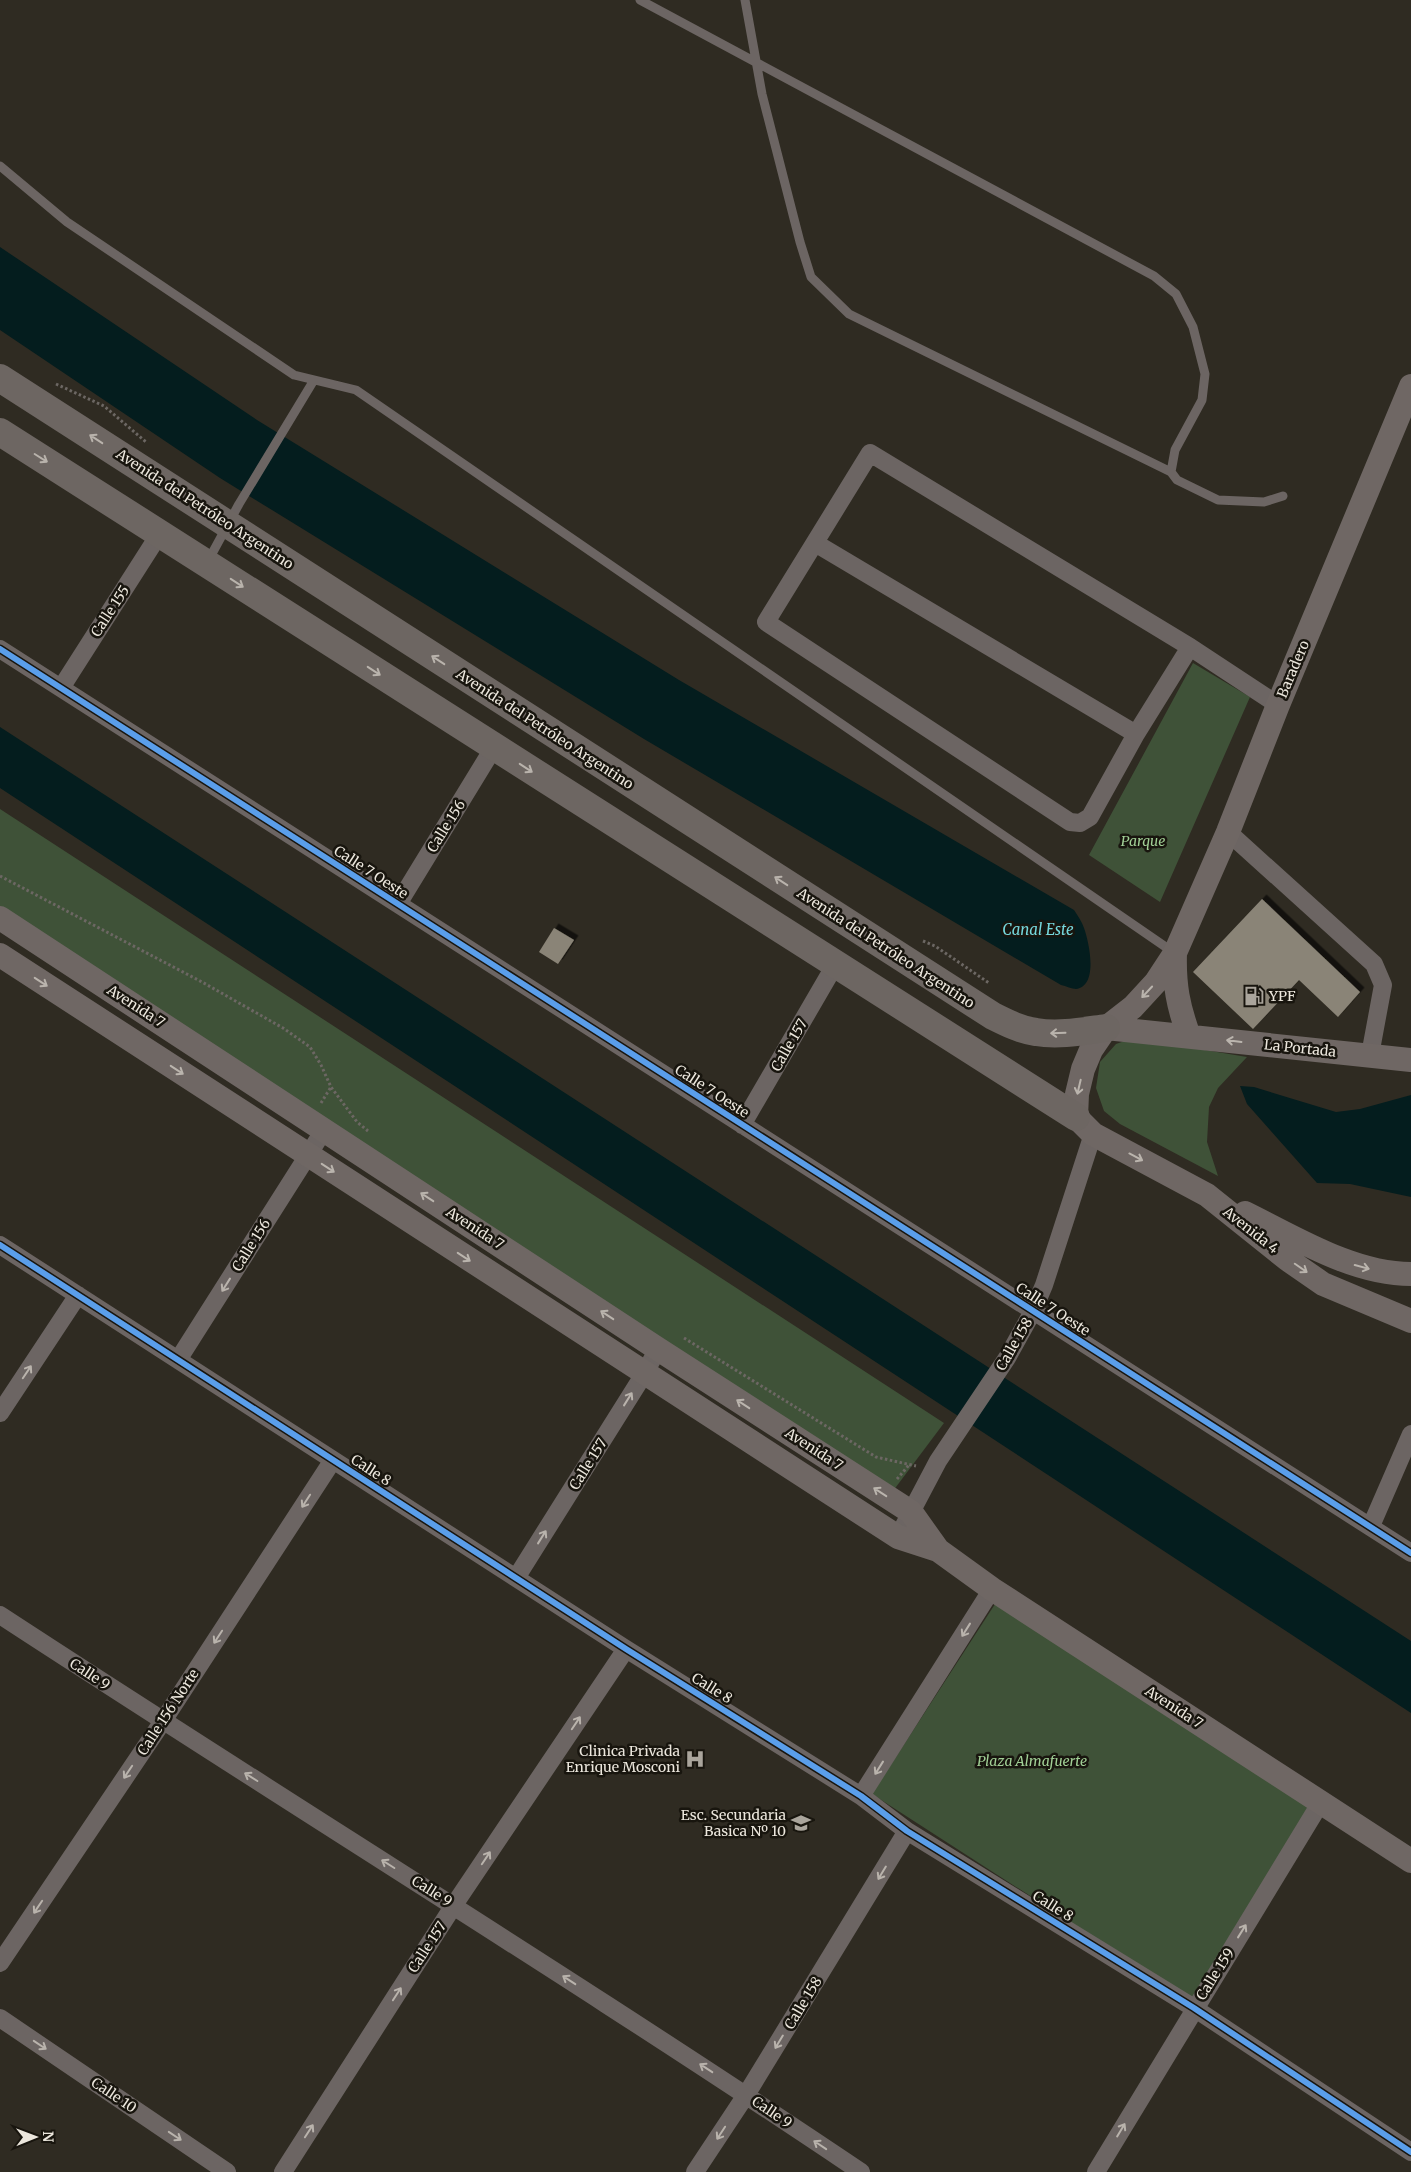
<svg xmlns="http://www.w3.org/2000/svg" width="1411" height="2172" font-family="Merriweather,serif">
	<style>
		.green { fill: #3f5238 }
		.water { fill: #041d1e }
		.building { fill: #8a8477; filter: url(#shadow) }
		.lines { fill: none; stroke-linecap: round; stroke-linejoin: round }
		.path { stroke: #6c6763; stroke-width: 3; stroke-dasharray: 2.5 2.5; stroke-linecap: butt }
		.service { stroke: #6c6563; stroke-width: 9 }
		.minor { stroke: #6c6563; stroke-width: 18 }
		.secondary { stroke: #6f6764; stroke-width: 24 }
		.primary { stroke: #6d6662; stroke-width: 28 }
		.cycleway-casing { stroke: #18150e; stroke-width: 9 }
		.cycleway { stroke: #5a9eea; stroke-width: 6 }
		.oneway { stroke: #b9b3ac }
		.oneway2 { stroke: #bab4ad }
		.labels { text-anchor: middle; stroke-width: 5; stroke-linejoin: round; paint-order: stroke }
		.street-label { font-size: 14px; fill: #ece7dd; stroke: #18150e }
		.park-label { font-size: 14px; font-style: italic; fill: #a1d096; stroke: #18150e }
		.poi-label { font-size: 14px; fill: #ece7dd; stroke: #18150e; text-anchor: end }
		.water-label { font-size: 15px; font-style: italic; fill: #74d7dc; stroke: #18150e }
	</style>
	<defs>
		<filter id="shadow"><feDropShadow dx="4.5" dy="-4.5" stdDeviation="0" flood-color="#0009"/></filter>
	</defs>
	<rect width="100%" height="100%" fill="#2f2b22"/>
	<path class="green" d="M 1193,663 L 1250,697 L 1160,902 L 1089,855 Z
		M 0,809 L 944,1423 L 893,1491 L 0,914 Z
		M 1133,1038 L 1247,1057 L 1218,1088 L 1209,1107 L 1207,1142 L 1218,1176 L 1120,1124 L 1104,1111 L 1096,1088 L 1100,1062 L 1116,1044 Z
		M 997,1601 L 1310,1804 L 1193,2001 L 872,1794 Z"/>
	<path class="water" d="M 0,247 L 257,420 L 679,680 L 1074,910 C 1078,916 1082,922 1084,928 C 1089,942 1099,986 1076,989 C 1072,989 1066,986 1061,985 L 644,739 L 220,478 L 0,330 Z
		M 0,727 L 1411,1641 L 1411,1713 L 0,788 Z
		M 1240,1086 L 1254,1087 L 1336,1112 L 1360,1109 L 1411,1095 L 1411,1197 L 1350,1184 L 1317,1183 L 1247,1104 Z"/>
	<path class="building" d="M 1262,899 L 1360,992 L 1338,1017 L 1299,980 L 1253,1029 L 1193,972 Z
		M 554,928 L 574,940 L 558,964 L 539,952 Z"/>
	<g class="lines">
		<path class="path" d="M 56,384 L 104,406 L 146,442
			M 0,876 L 202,982 L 283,1028 L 310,1047 L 321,1065 L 331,1087 L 357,1122 L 368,1131
			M 923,941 L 935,946 L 989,983
			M 321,1103 L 331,1087
			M 684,1338 L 876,1457 L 916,1466
			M 897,1479 L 909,1465"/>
		<path class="service" d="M 640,0 L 1154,276 L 1176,294 L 1193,327 L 1205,374 L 1202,400 L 1175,450 L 1171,472
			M 745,0 L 762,94 L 800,242 L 811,277 L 849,314 L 1171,472 L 1177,480 L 1218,500 L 1264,502 L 1283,496
			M 0,166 L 67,222 L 294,375 L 356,390 L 1173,952
			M 208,561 L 239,504 L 314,380"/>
		<path class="minor" d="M 815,543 L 1136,734
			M 1190,647 L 1136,734 L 1090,817 L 1080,823 L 1070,822 L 766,622 L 870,453 L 1190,647 L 1278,705
			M 0,649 L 1411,1553
			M 61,688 L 160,533
			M 1228,832 L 1374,964 L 1383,985 L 1370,1055
			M 398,904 L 494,747
			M 742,1125 L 835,965
			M 0,1245 L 626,1649 L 861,1796 L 907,1831 L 1194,2008 L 1411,2152
			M 178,1360 L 324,1130
			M 0,1413 L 78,1295
			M 1371,1526 L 1411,1434
			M 898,1537 L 938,1461 L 1007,1358 L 1033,1311 L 1044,1285 L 1093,1134
			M 516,1578 L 644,1374 L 658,1349
			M 0,1615 C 286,1802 577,1981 861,2172
			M 861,1796 L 992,1589
			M 0,1963 L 163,1721 L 333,1460
			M 0,2018 L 227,2172
			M 283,2172 L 454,1905 L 626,1649
			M 695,2172 L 746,2095 L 907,1831
			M 1096,2172 L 1321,1802"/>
		<path class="secondary" d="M 1411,386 L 1278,705 L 1228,832 L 1175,953 L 1156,982 L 1133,1007 L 1106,1028 L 1091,1050 L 1083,1069 L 1077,1094 L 1076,1117 L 1093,1134 L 1207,1195 L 1287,1259 L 1323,1284 L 1411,1321
			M 0,918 L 658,1349 L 911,1512 L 938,1550
			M 1175,953 C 1174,985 1178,1006 1189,1036
			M 0,955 L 898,1537 L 938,1550 L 992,1589 L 1411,1861
			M 1106,1028 L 1411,1060
			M 1245,1213 C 1296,1238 1353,1274 1411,1274"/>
		<path class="primary" d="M 0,378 L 993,1016 C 1007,1023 1021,1030 1036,1032 C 1059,1036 1084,1031 1106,1028
			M 0,432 L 1076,1117"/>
		<defs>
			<path id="cycleway" d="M 0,649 L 1411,1553
				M 0,1245 L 626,1649 L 861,1796 L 907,1831 L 1194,2008 L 1411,2152"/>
		</defs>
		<use href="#cycleway" class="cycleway-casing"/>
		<use href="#cycleway" class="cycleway"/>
	</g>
	<defs><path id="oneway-shaft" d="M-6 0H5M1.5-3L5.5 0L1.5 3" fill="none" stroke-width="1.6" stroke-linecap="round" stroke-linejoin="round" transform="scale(1.25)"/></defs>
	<g class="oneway">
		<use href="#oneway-shaft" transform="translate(96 439) rotate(-147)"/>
		<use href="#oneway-shaft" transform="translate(41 458) rotate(32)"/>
		<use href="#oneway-shaft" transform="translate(237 583) rotate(33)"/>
		<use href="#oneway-shaft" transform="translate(438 660) rotate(-147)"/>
		<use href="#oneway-shaft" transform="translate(374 671) rotate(33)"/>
		<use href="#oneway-shaft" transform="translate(526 768) rotate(33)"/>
		<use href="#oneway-shaft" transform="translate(781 881) rotate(-147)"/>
		<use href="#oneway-shaft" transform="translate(1058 1033) rotate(178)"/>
		<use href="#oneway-shaft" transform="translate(226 1285) rotate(122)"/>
		<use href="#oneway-shaft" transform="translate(27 1372) rotate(-56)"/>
		<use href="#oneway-shaft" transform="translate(628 1399) rotate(-58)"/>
		<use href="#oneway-shaft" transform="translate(306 1501) rotate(123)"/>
		<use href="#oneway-shaft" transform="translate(542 1537) rotate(-58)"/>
		<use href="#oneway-shaft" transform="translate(966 1630) rotate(122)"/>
		<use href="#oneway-shaft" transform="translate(218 1637) rotate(123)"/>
		<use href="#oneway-shaft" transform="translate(576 1723) rotate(-56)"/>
		<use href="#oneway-shaft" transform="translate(879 1768) rotate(122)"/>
		<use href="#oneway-shaft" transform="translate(128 1772) rotate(124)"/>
		<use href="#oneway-shaft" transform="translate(251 1777) rotate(-148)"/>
		<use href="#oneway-shaft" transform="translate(486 1858) rotate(-56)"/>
		<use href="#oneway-shaft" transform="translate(388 1864) rotate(-148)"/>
		<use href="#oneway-shaft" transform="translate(882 1873) rotate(121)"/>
		<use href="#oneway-shaft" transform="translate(38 1907) rotate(124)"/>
		<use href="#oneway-shaft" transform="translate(1242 1931) rotate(-58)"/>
		<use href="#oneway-shaft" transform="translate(569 1980) rotate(-147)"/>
		<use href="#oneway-shaft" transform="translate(397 1994) rotate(-57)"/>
		<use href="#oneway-shaft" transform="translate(779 2042) rotate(121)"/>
		<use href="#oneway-shaft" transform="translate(40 2045) rotate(34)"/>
		<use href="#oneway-shaft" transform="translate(706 2068) rotate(-147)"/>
		<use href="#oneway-shaft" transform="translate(1121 2130) rotate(-59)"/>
		<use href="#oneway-shaft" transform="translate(309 2131) rotate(-57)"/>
		<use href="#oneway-shaft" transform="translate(721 2133) rotate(123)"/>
		<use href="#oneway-shaft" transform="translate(175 2136) rotate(34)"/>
		<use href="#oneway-shaft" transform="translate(820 2145) rotate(-146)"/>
	</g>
	<g class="oneway2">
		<use href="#oneway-shaft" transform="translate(41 982) rotate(33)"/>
		<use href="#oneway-shaft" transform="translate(1147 992) rotate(133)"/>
		<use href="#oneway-shaft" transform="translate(1234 1041) rotate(-173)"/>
		<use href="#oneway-shaft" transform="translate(177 1070) rotate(33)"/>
		<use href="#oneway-shaft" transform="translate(1079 1087) rotate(103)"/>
		<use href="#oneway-shaft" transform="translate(1136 1157) rotate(28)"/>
		<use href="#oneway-shaft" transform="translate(328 1168) rotate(33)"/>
		<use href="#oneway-shaft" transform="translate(427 1197) rotate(-147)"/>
		<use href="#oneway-shaft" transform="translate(464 1257) rotate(33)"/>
		<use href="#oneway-shaft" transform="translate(1362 1267) rotate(15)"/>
		<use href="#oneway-shaft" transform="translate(1301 1268) rotate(35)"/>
		<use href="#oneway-shaft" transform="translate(607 1315) rotate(-147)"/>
		<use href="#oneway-shaft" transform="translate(743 1404) rotate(-147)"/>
		<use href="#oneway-shaft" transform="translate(880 1492) rotate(-147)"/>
	</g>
	<defs>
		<symbol id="fuel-bare" viewBox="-9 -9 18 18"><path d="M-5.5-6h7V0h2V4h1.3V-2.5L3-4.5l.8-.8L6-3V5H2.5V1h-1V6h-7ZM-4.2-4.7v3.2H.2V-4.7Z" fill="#aaa59c" stroke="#18150e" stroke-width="2.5" paint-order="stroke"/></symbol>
		<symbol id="hospital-bare" viewBox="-9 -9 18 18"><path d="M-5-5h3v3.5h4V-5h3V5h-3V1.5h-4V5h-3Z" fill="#aaa59c" stroke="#18150e" stroke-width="2.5" paint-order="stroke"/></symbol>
		<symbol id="school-bare" viewBox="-9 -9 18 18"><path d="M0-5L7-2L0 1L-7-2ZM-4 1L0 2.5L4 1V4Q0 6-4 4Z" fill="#aaa59c" stroke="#18150e" stroke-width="2.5" paint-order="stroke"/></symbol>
	</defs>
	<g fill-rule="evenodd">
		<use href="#fuel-bare" x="1240" y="982" width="28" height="28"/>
		<use href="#hospital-bare" x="681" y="1745" width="28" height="28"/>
		<use href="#school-bare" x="787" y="1809" width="28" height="28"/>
	</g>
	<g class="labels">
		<g class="street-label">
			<text transform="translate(205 509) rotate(33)" y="5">Avenida del Petróleo Argentino</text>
			<text transform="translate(110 611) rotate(-57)" y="5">Calle 155</text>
			<text transform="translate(1293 669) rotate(-67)" y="5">Baradero</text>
			<text transform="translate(545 729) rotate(33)" y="5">Avenida del Petróleo Argentino</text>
			<text transform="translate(446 826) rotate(-58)" y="5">Calle 156</text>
			<text transform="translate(371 872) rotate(33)" y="5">Calle 7 Oeste</text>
			<text transform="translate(886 948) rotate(33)" y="5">Avenida del Petróleo Argentino</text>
			<text transform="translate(136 1006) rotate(33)" y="5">Avenida 7</text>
			<text transform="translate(789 1045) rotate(-60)" y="5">Calle 157</text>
			<text transform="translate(1300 1048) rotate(6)" y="5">La Portada</text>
			<text transform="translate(712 1091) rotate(33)" y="5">Calle 7 Oeste</text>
			<text transform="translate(475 1228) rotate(33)" y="5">Avenida 7</text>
			<text transform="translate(1251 1230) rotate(38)" y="5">Avenida 4</text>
			<text transform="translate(251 1245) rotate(-58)" y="5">Calle 156</text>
			<text transform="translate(1053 1309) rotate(33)" y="5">Calle 7 Oeste</text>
			<text transform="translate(1014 1344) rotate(-60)" y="5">Calle 158</text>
			<text transform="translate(814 1449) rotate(33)" y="5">Avenida 7</text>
			<text transform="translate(588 1464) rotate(-58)" y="5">Calle 157</text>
			<text transform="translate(371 1470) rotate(33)" y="5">Calle 8</text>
			<text transform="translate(90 1674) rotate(33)" y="5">Calle 9</text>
			<text transform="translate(712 1688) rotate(32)" y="5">Calle 8</text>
			<text transform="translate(1174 1707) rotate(33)" y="5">Avenida 7</text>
			<text transform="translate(168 1712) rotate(-57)" y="5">Calle 156 Norte</text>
			<text transform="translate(432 1891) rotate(32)" y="5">Calle 9</text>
			<text transform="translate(1053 1906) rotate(32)" y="5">Calle 8</text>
			<text transform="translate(427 1947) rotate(-57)" y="5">Calle 157</text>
			<text transform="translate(1215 1974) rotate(-58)" y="5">Calle 159</text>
			<text transform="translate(803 2003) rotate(-59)" y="5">Calle 158</text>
			<text transform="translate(114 2095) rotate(34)" y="5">Calle 10</text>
			<text transform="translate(772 2112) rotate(34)" y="5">Calle 9</text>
		</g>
		<g class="park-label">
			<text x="1143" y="846">Parque</text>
			<text x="1032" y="1766">Plaza Almafuerte</text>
		</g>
		<g class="poi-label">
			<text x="1269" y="1001" text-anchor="start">YPF</text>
			<text x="680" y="1756">Clinica Privada<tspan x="680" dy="16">Enrique Mosconi</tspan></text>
			<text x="786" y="1820">Esc. Secundaria<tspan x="786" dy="16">Basica Nº 10</tspan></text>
		</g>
		<g class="water-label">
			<text x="1038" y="935">Canal Este</text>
		</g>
	</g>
	<g transform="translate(35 2137) rotate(89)" stroke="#18150e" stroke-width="4" paint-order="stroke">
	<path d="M0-4L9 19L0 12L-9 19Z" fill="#ece7dd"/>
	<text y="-8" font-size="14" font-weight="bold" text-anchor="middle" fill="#ece7dd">N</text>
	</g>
</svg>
